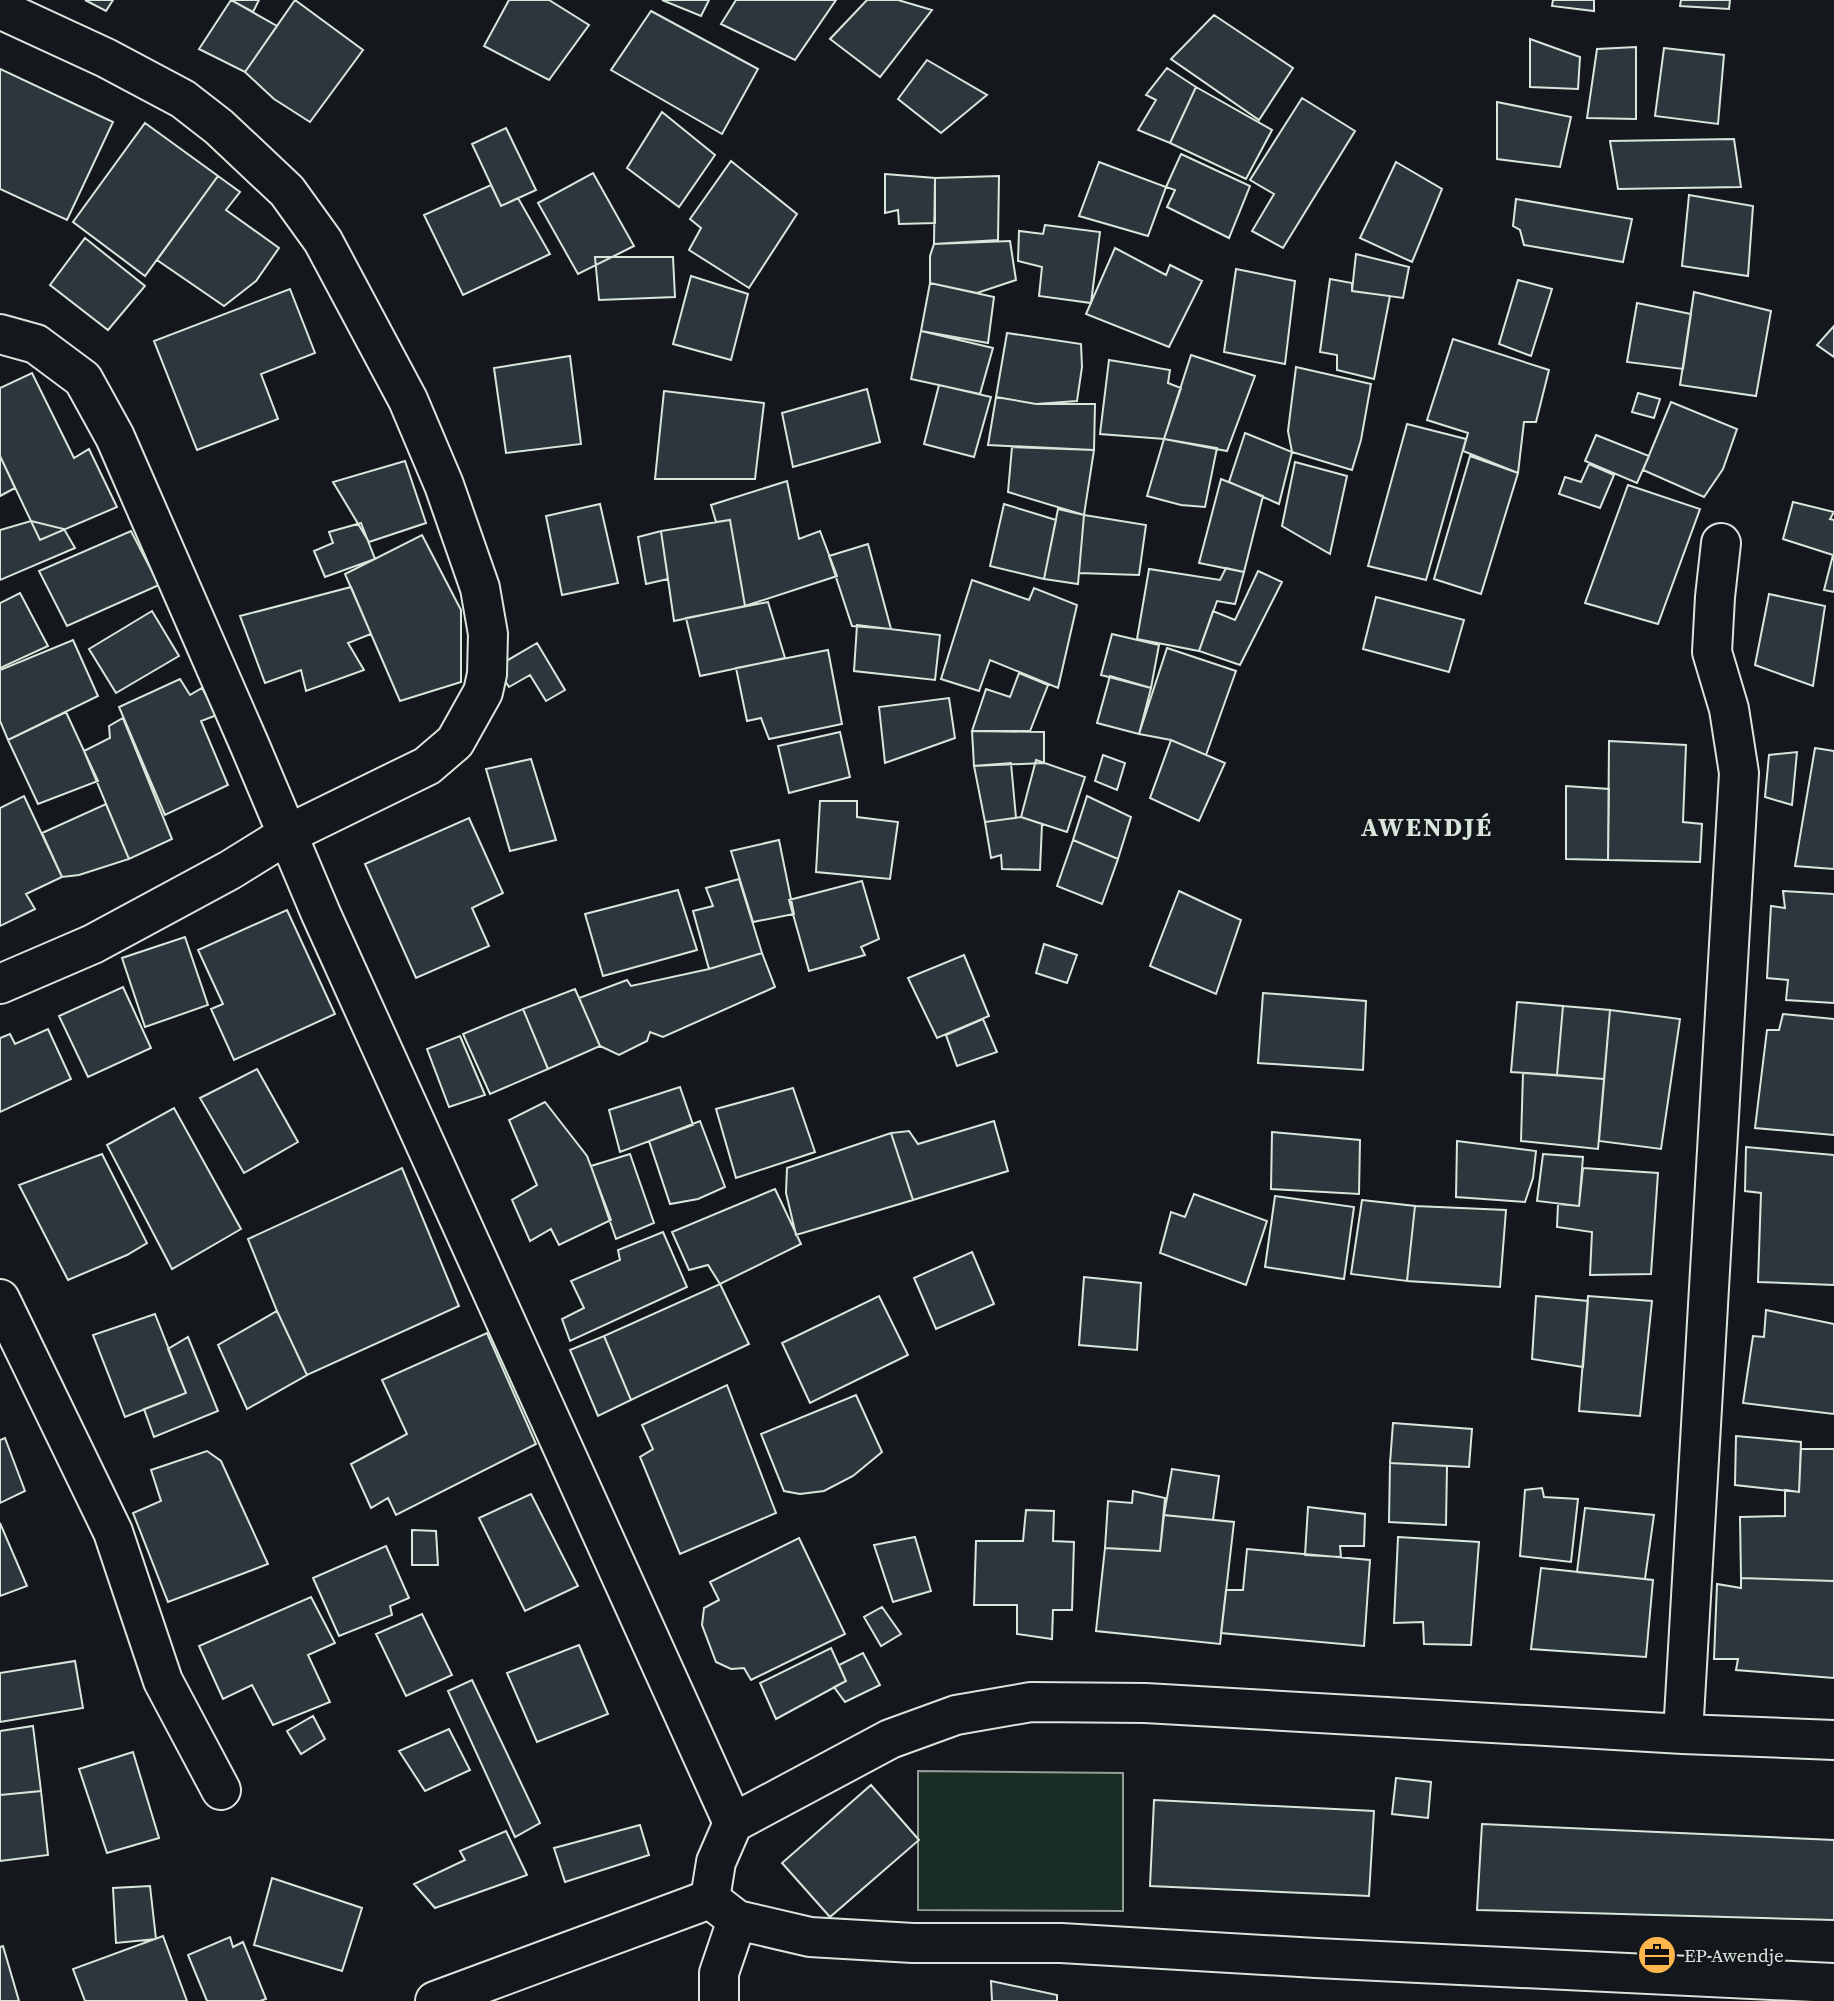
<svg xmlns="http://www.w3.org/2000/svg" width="1834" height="2001" font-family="'Source Serif 4',serif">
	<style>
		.green { fill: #1a2d24; stroke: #939e99; stroke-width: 2 }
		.building { fill: #2c363c; stroke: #d8e6dc; stroke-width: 2 }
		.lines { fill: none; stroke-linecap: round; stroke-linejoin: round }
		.minor-casing { stroke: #d8e6dc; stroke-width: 42 }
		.minor { stroke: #14181c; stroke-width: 38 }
		.labels { text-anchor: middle; stroke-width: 5; stroke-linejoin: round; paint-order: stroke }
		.poi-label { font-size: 19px; fill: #d8e6dc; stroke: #14181c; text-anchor: start }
		.district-label { font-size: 26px; font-weight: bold; letter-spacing: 2px; fill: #d8e6dc; stroke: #14181c }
	</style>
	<rect width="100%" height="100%" fill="#14181c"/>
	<path class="green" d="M 918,1771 L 1123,1773 L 1123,1911 L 918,1910 Z"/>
	<path class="building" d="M 85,0 L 113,0 L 106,11 Z
		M 231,0 L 259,0 L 253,12 Z
		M 231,0 L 277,26 L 245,72 L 199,49 Z
		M 295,0 L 363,50 L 310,122 L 274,99 L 245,72 Z
		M 509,0 L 549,0 L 589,25 L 549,80 L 484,46 Z
		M 662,0 L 709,0 L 701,16 Z
		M 736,0 L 836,0 L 795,60 L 721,24 Z
		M 867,0 L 898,0 L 932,10 L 880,77 L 830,39 Z
		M 1553,0 L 1594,0 L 1594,11 L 1552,6 Z
		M 1681,0 L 1730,0 L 1729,9 L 1680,6 Z
		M 651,11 L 758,69 L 722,134 L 611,70 Z
		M 1214,15 L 1293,68 L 1259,120 L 1171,59 Z
		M 1530,39 L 1580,57 L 1578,89 L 1530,87 Z
		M 1636,47 L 1636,119 L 1587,118 L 1597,49 Z
		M 1664,48 L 1724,55 L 1718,124 L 1655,116 Z
		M 927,60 L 987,95 L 941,133 L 898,99 Z
		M 1167,68 L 1196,87 L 1170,143 L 1138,130 L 1156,100 L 1146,95 Z
		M 0,69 L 113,122 L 67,220 L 0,189 Z
		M 1196,87 L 1272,130 L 1246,179 L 1170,143 Z
		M 1302,98 L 1355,131 L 1283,248 L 1252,231 L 1274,194 L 1250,180 Z
		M 1497,102 L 1571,117 L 1560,167 L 1497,159 Z
		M 662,112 L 715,155 L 679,207 L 627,168 Z
		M 145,123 L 218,176 L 145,276 L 73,222 Z
		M 506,128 L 536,190 L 501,206 L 472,144 Z
		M 1734,139 L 1741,187 L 1618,189 L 1610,141 Z
		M 1181,154 L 1250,186 L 1229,238 L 1167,207 L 1175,190 L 1166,187 Z
		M 731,161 L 797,214 L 749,288 L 689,250 L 701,228 L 690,219 Z
		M 1099,162 L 1166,187 L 1148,236 L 1079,216 Z
		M 1396,162 L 1442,189 L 1412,262 L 1360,238 Z
		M 593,173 L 634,246 L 578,274 L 538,203 Z
		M 885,174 L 935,178 L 935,223 L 899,224 L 898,210 L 885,213 Z
		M 218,176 L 240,192 L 226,210 L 279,248 L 256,281 L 224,306 L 157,260 Z
		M 999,176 L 998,240 L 934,244 L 935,178 Z
		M 491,185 L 501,206 L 518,198 L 550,254 L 463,295 L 424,215 Z
		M 1689,195 L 1753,206 L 1748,276 L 1682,266 Z
		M 1516,199 L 1632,219 L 1623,262 L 1524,245 L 1520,230 L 1513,226 Z
		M 1045,225 L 1100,232 L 1091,303 L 1039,296 L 1042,267 L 1018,261 L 1019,231 L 1043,234 Z
		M 85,238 L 145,286 L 108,330 L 50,285 Z
		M 1010,241 L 1016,280 L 977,293 L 930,283 L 930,256 L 934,244 Z
		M 1115,248 L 1166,275 L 1170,265 L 1202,281 L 1169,347 L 1086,314 Z
		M 1356,254 L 1409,267 L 1403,298 L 1352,291 Z
		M 595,257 L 673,257 L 675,297 L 599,300 Z
		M 1236,269 L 1295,281 L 1285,364 L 1224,352 Z
		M 691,276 L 748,294 L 731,360 L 673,344 Z
		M 1330,279 L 1352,283 L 1352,291 L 1390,296 L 1374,379 L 1337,370 L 1337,355 L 1320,352 Z
		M 1518,280 L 1552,289 L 1531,356 L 1499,344 Z
		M 930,283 L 994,297 L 988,343 L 921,331 Z
		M 290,289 L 315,353 L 261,374 L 278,419 L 197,450 L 154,341 Z
		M 1694,292 L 1771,311 L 1756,396 L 1680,385 Z
		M 1637,303 L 1691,314 L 1683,369 L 1627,362 Z
		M 1834,326 L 1834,357 L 1817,345 Z
		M 921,331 L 993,348 L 980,394 L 911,379 Z
		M 1007,333 L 1081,344 L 1082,367 L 1077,401 L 1036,404 L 996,397 Z
		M 1453,339 L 1549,370 L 1536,422 L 1524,422 L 1518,473 L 1463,451 L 1468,433 L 1427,420 Z
		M 1191,355 L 1255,376 L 1227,451 L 1164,439 Z
		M 570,356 L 581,444 L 506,453 L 494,368 Z
		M 1109,360 L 1170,370 L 1168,383 L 1181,388 L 1164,439 L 1100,434 Z
		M 1296,367 L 1371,384 L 1361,440 L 1352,470 L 1292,452 L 1288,431 Z
		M 32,373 L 74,458 L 89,449 L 117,507 L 40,540 L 0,456 L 0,388 Z
		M 939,385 L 991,397 L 974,457 L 924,444 Z
		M 867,389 L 880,442 L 793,467 L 782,413 Z
		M 664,391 L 764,403 L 755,479 L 655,479 Z
		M 1638,393 L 1660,399 L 1654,418 L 1632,412 Z
		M 996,397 L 1036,404 L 1095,404 L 1094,450 L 988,445 Z
		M 1671,402 L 1737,429 L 1723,469 L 1704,497 L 1643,470 Z
		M 1407,424 L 1466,439 L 1426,580 L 1368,566 Z
		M 1245,433 L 1292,452 L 1279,504 L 1229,482 Z
		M 1596,435 L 1649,456 L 1637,483 L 1585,461 Z
		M 1164,439 L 1217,448 L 1205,507 L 1181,505 L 1147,496 Z
		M 1012,447 L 1094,450 L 1084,515 L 1008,492 Z
		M 0,456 L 15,488 L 0,496 Z
		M 1470,456 L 1518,473 L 1481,594 L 1434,579 Z
		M 405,461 L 426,523 L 369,542 L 333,482 Z
		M 1295,462 L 1347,476 L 1330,554 L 1282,526 Z
		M 1589,464 L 1614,475 L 1600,508 L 1559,494 L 1565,477 L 1581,482 Z
		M 1221,479 L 1263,496 L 1244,572 L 1199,563 Z
		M 787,481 L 799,539 L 820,531 L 837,576 L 745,606 L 730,520 L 716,522 L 711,505 Z
		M 1628,485 L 1700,509 L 1658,624 L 1585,603 Z
		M 1793,502 L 1834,512 L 1830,519 L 1834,520 L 1834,592 L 1824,590 L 1833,555 L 1783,539 Z
		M 600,504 L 618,583 L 562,595 L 546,516 Z
		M 1004,504 L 1056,520 L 1044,579 L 990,566 Z
		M 1058,509 L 1084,515 L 1078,584 L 1044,579 Z
		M 1084,515 L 1146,525 L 1139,575 L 1079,573 Z
		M 730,520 L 745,606 L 674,621 L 661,531 Z
		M 31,521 L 64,529 L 75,548 L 0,580 L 0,530 Z
		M 361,523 L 375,559 L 325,577 L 314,551 L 333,543 L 329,532 Z
		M 131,531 L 159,585 L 67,626 L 39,571 Z
		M 661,531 L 668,579 L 646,584 L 638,537 Z
		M 422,535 L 461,610 L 461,682 L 400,701 L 345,574 Z
		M 868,544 L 891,629 L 852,626 L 829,556 Z
		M 1226,568 L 1244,572 L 1235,604 L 1217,601 L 1199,651 L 1137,639 L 1149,569 L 1220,580 Z
		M 1258,571 L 1282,582 L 1240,665 L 1199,651 L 1213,611 L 1235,620 Z
		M 972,580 L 1029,600 L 1034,588 L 1077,605 L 1058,688 L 990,660 L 979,691 L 941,679 Z
		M 351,587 L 371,634 L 348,643 L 364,670 L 306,691 L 301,670 L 265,683 L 240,616 Z
		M 20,593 L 48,646 L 0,668 L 0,603 Z
		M 1769,594 L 1825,606 L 1813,686 L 1755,665 Z
		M 1376,597 L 1464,620 L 1449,672 L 1363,649 Z
		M 768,602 L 785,658 L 700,676 L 686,618 Z
		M 152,611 L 179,656 L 116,693 L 89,649 Z
		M 857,625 L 940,635 L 935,680 L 854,671 Z
		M 1112,634 L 1159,645 L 1151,688 L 1101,675 Z
		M 73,640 L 98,696 L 8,740 L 0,721 L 0,670 Z
		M 537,643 L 565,690 L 546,701 L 530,675 L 509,687 L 496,667 Z
		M 1167,648 L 1236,671 L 1206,755 L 1171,740 L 1139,734 Z
		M 828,650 L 842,724 L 769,739 L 761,718 L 747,721 L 736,668 Z
		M 1019,673 L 1048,685 L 1030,731 L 972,731 L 986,689 L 1010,697 Z
		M 1110,676 L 1151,688 L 1139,734 L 1097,723 Z
		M 180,679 L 190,695 L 202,688 L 217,715 L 201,721 L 228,785 L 165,815 L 119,707 Z
		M 949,698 L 955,738 L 885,763 L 879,707 Z
		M 66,712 L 98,781 L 38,804 L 8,740 Z
		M 123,718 L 172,839 L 129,859 L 84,751 L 110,738 L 109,726 Z
		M 972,731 L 1044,732 L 1044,763 L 974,766 Z
		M 840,732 L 850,777 L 789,793 L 778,746 Z
		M 1171,740 L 1225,763 L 1199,821 L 1150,798 Z
		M 1609,741 L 1686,745 L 1683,822 L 1702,824 L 1700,862 L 1608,860 Z
		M 1815,748 L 1834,751 L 1834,869 L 1795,866 Z
		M 1797,752 L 1792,805 L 1765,797 L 1769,755 Z
		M 1103,755 L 1125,763 L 1117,790 L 1095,781 Z
		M 531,759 L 556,840 L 510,851 L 486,769 Z
		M 1036,760 L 1085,777 L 1067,832 L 1021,817 Z
		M 1011,763 L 1016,818 L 985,822 L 974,766 Z
		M 1566,786 L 1609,789 L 1608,860 L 1566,859 Z
		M 24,796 L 62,877 L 26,894 L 35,909 L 0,926 L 0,808 Z
		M 1087,796 L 1131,817 L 1118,859 L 1073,840 Z
		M 820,801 L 857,801 L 857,817 L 898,822 L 890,879 L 816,872 Z
		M 106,804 L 129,859 L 79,875 L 62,877 L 42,833 Z
		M 1021,817 L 1042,824 L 1040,870 L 1002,869 L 1001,855 L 991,858 L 985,822 Z
		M 469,818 L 503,893 L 472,908 L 489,946 L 416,978 L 365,864 Z
		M 779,840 L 794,914 L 753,922 L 731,851 Z
		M 1073,840 L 1118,859 L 1102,904 L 1057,886 Z
		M 739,879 L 762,953 L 709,969 L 693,911 L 713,906 L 706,888 Z
		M 862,881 L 879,939 L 861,947 L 865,955 L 809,971 L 789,900 Z
		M 678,890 L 697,950 L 603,976 L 585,914 Z
		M 1179,891 L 1241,920 L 1216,994 L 1150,966 Z
		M 1783,891 L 1834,894 L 1834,1003 L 1786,1000 L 1788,980 L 1767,978 L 1771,906 L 1785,908 Z
		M 287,910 L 335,1014 L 234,1060 L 211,1009 L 223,1004 L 198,950 Z
		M 185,937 L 208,1005 L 145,1027 L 122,958 Z
		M 1044,944 L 1077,955 L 1067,983 L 1036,973 Z
		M 762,953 L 775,987 L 663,1037 L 650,1032 L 647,1041 L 619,1055 L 600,1046 L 579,998 L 627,980 L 631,986 L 709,969 Z
		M 964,955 L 989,1016 L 937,1038 L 908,978 Z
		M 123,987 L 151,1048 L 88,1077 L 59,1016 Z
		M 575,989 L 600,1046 L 548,1069 L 523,1009 Z
		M 1263,993 L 1366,1001 L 1363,1070 L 1258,1063 Z
		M 1517,1002 L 1563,1006 L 1557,1075 L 1511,1072 Z
		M 1563,1006 L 1610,1010 L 1604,1079 L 1557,1075 Z
		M 523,1009 L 548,1069 L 490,1094 L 463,1034 Z
		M 1610,1010 L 1680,1019 L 1661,1149 L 1599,1141 Z
		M 1783,1014 L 1834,1019 L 1834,1135 L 1755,1128 L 1767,1030 L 1779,1030 Z
		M 983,1019 L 997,1052 L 957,1066 L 946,1035 Z
		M 48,1029 L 71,1079 L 0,1112 L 0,1038 L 10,1034 L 15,1044 Z
		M 460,1036 L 485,1095 L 449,1107 L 427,1049 Z
		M 257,1069 L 298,1142 L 244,1173 L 200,1098 Z
		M 1523,1073 L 1604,1079 L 1598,1149 L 1521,1141 Z
		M 680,1087 L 693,1125 L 620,1152 L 609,1110 Z
		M 793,1088 L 815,1152 L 736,1178 L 716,1109 Z
		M 545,1102 L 587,1156 L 611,1220 L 559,1245 L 551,1229 L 530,1241 L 512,1200 L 537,1185 L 509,1120 Z
		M 174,1108 L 241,1229 L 172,1269 L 107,1145 Z
		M 700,1121 L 725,1187 L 698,1199 L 670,1204 L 649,1141 Z
		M 994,1121 L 1008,1171 L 913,1200 L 891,1133 L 909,1131 L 918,1144 Z
		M 1272,1132 L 1360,1140 L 1359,1194 L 1271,1189 Z
		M 891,1133 L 913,1200 L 796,1235 L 786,1193 L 787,1168 Z
		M 1457,1141 L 1536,1151 L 1533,1178 L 1525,1202 L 1456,1197 Z
		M 1746,1147 L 1834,1155 L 1834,1285 L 1758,1282 L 1761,1193 L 1745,1191 Z
		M 102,1154 L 147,1243 L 127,1255 L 68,1280 L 19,1185 Z
		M 630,1154 L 654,1223 L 616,1239 L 591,1166 Z
		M 1543,1154 L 1583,1157 L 1579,1206 L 1537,1201 Z
		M 402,1168 L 459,1306 L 307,1375 L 277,1311 L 248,1239 Z
		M 1583,1168 L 1658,1173 L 1651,1274 L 1590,1275 L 1592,1232 L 1557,1227 L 1558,1204 L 1579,1206 Z
		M 775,1189 L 801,1244 L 720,1284 L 708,1265 L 689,1270 L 672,1232 Z
		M 1194,1194 L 1267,1221 L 1246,1285 L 1160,1253 L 1171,1212 L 1185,1217 Z
		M 1275,1196 L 1354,1207 L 1344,1279 L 1265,1267 Z
		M 1362,1200 L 1415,1206 L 1407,1281 L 1351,1274 Z
		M 1415,1206 L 1506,1210 L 1500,1287 L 1407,1281 Z
		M 663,1232 L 687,1287 L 570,1341 L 562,1319 L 584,1308 L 571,1281 L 620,1260 L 618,1250 Z
		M 972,1252 L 994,1304 L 936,1329 L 914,1278 Z
		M 1084,1277 L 1141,1283 L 1137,1350 L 1079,1345 Z
		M 720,1284 L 749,1344 L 631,1400 L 604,1336 Z
		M 879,1296 L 908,1355 L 810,1403 L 782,1343 Z
		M 1536,1296 L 1588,1301 L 1583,1367 L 1532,1359 Z
		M 1588,1296 L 1652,1301 L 1640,1416 L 1579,1411 Z
		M 1766,1310 L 1834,1324 L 1834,1414 L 1743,1403 L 1753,1336 L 1764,1337 Z
		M 277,1311 L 307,1375 L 247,1409 L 218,1345 Z
		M 155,1314 L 186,1393 L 125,1417 L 93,1335 Z
		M 487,1333 L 536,1444 L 396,1515 L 388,1498 L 371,1508 L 351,1464 L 407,1434 L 382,1380 Z
		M 604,1336 L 631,1400 L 598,1416 L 570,1350 Z
		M 188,1337 L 218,1411 L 154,1437 L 144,1409 L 186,1393 L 168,1349 Z
		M 727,1385 L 776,1513 L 680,1554 L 640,1457 L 653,1449 L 642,1425 Z
		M 856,1395 L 882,1452 L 853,1476 L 824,1491 L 800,1494 L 784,1491 L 761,1434 Z
		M 1393,1423 L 1472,1429 L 1469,1467 L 1390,1463 Z
		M 1736,1436 L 1801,1442 L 1799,1492 L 1735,1485 Z
		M 5,1438 L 25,1491 L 0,1503 L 0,1440 Z
		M 1801,1449 L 1834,1449 L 1834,1581 L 1741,1578 L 1740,1517 L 1785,1516 L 1785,1490 L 1799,1492 Z
		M 207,1451 L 221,1461 L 268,1564 L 168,1602 L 133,1513 L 161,1501 L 151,1470 Z
		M 1390,1463 L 1447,1466 L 1446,1525 L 1389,1522 Z
		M 1172,1469 L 1219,1476 L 1213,1520 L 1164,1515 Z
		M 1542,1488 L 1544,1497 L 1578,1499 L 1571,1562 L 1520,1556 L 1525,1490 Z
		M 1133,1491 L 1165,1498 L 1160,1551 L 1105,1548 L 1108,1501 L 1132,1503 Z
		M 531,1494 L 578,1586 L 525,1611 L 479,1518 Z
		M 1308,1507 L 1365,1514 L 1364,1546 L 1340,1546 L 1341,1557 L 1305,1555 Z
		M 1585,1508 L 1654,1515 L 1645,1579 L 1577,1572 Z
		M 1026,1510 L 1054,1511 L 1053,1541 L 1074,1542 L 1072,1610 L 1053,1610 L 1052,1639 L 1017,1634 L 1017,1605 L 974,1605 L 976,1541 L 1023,1541 Z
		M 1164,1515 L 1234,1522 L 1220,1644 L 1096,1631 L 1105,1548 L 1160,1551 Z
		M 0,1523 L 27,1586 L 0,1596 Z
		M 412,1530 L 436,1531 L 438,1565 L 412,1565 Z
		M 915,1537 L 931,1591 L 893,1602 L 874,1545 Z
		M 1398,1537 L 1479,1542 L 1471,1645 L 1424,1644 L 1423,1622 L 1394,1623 Z
		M 799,1538 L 845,1634 L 751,1680 L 744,1668 L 731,1669 L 716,1662 L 702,1625 L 704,1608 L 719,1600 L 710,1582 Z
		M 386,1546 L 409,1598 L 390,1606 L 392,1615 L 339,1636 L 313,1578 Z
		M 1247,1549 L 1370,1560 L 1364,1646 L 1221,1633 L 1226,1590 L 1243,1590 Z
		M 1541,1568 L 1653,1580 L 1646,1657 L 1531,1649 Z
		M 1741,1578 L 1834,1581 L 1834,1678 L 1736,1670 L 1738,1659 L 1714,1659 L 1717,1584 L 1741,1588 Z
		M 311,1597 L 335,1643 L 308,1655 L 330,1702 L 273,1725 L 252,1685 L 223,1699 L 199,1646 Z
		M 882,1607 L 901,1634 L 881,1646 L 864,1617 Z
		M 422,1614 L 452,1675 L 406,1696 L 376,1634 Z
		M 579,1645 L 608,1714 L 537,1742 L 507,1673 Z
		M 831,1648 L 846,1681 L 776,1719 L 760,1683 Z
		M 863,1653 L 880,1685 L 845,1702 L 834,1687 L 846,1681 L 839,1665 Z
		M 75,1661 L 83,1708 L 0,1722 L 0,1673 Z
		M 472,1680 L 540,1823 L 515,1837 L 448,1691 Z
		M 313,1716 L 325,1739 L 301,1754 L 287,1731 Z
		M 33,1726 L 41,1791 L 0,1795 L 0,1731 Z
		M 449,1729 L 470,1770 L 425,1791 L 399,1751 Z
		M 133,1752 L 159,1838 L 107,1853 L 79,1769 Z
		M 1396,1778 L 1431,1782 L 1428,1818 L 1392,1814 Z
		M 871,1785 L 919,1840 L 830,1917 L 782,1863 Z
		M 41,1791 L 48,1855 L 0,1861 L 0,1795 Z
		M 1154,1800 L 1374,1811 L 1369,1896 L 1150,1886 Z
		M 1482,1824 L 1834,1840 L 1834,1920 L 1477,1910 Z
		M 640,1825 L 649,1855 L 565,1882 L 554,1848 Z
		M 506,1831 L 527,1875 L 435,1908 L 414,1884 L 465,1860 L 460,1851 Z
		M 272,1878 L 362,1908 L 342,1971 L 254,1945 Z
		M 150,1886 L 156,1939 L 116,1943 L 113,1888 Z
		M 163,1936 L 187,2001 L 85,2001 L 73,1969 Z
		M 230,1937 L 233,1947 L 243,1942 L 266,1999 L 260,2001 L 207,2001 L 188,1955 Z
		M 3,1946 L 19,2001 L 0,2001 L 0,1947 Z
		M 991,1981 L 1057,1995 L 1057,2001 L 992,2001 Z"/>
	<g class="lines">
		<defs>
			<path id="minor" d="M 0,9 L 106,58 L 183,99 L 219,127 L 287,191 L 323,241 L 408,400 L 444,485 L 480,588 L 488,634 L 487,674 L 483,692 L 455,742 L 427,766 L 288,834 L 230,870 L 93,944 L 0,984
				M 0,334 L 36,344 L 83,379 L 115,437 L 250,746 L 321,914 L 733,1823
				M 0,1299 L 113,1532 L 163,1681 L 221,1790
				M 1683,1734 L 1739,773 L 1729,709 L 1712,652 L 1715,597 L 1721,543
				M 710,1899 L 716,1862 L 733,1823 L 890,1739 L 956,1715 L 1031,1702 L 1145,1703 L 1683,1734 L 1834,1740
				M 710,1899 L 737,1920 L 810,1937 L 913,1943 L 1061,1943 L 1316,1958 L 1834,1983
				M 435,2001 L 710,1899
				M 719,2001 L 719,1973 L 737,1920"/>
		</defs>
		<use href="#minor" class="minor-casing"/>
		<use href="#minor" class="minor"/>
	</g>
	<defs>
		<symbol id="office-disc" viewBox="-11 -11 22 22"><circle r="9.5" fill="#ffb74d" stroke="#14181c"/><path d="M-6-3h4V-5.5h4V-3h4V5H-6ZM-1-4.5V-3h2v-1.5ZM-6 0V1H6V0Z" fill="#111"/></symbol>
	</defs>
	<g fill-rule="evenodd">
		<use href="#office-disc" x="1635" y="1933" width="44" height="44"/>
	</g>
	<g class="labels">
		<g class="poi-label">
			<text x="1684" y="1962">EP Awendje</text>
		</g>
		<g class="district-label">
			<text x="1427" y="836">AWENDJÉ</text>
		</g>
	</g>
</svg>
